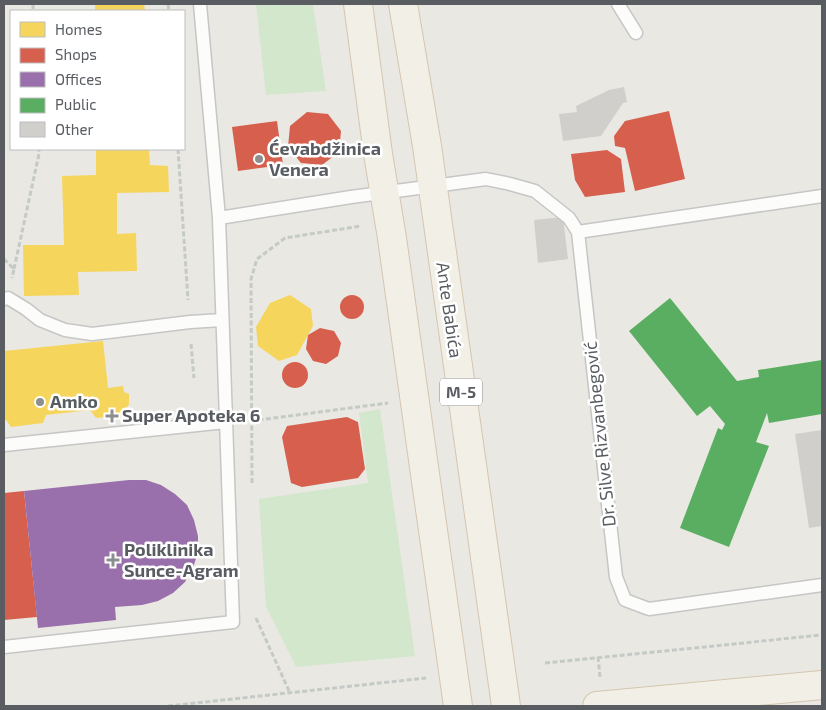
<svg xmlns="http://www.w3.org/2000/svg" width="826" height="710" font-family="'Exo 2',sans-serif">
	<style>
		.green { fill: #d2e7cc }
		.homes { fill: #f6d55c }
		.shops { fill: #d6604d }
		.offices { fill: #9970ab }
		.public { fill: #5aae61 }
		.building { fill: #d0cfcc }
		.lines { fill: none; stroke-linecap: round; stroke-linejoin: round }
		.lane-casing { stroke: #c6c6c6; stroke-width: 15 }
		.primary-casing { stroke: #d3c6af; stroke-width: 30 }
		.path { stroke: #c4cac6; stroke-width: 3; stroke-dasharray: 5 2.5; stroke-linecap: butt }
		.lane { stroke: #fcfcfb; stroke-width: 12 }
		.primary { stroke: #f2efe6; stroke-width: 28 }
		.poi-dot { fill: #8c8e8f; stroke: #fff; stroke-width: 2 }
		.labels { text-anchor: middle; stroke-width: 5; stroke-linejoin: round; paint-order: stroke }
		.shield { fill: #fff; stroke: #8b8e91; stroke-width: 1 }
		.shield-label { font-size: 16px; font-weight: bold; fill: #595d62 }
		.poi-label { font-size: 18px; font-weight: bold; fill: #595d62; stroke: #fff; text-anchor: start }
		.street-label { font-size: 18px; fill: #595d62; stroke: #fff }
	</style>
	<rect width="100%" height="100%" fill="#eae8e3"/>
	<path class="green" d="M 256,4 L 313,4 L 326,91 L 266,95 Z
		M 380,409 L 415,656 L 296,667 L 266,607 L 259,499 L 368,483 L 359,413 Z"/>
	<path class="homes" d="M 95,4 L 144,4 L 145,11 L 95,11 Z
		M 96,149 L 149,149 L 150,165 L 168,166 L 169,192 L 117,193 L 117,234 L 136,233 L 137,271 L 78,272 L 79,295 L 24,296 L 23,245 L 64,245 L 62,176 L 96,175 Z
		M 290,295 L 311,309 L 313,326 L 297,355 L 279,361 L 258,346 L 256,327 L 270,303 Z
		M 103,341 L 108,388 L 123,386 L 124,392 L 129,394 L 129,404 L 126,409 L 126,415 L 96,418 L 90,410 L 46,415 L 43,423 L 11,427 L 6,420 L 4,420 L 4,351 Z"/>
	<path class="shops" d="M 669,111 L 685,179 L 635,191 L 625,148 L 615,146 L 614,136 L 625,121 Z
		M 307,112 L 328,114 L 341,131 L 339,152 L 322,165 L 301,163 L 288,147 L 290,126 Z
		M 277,121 L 283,165 L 238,171 L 232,127 Z
		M 607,150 L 621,159 L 625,192 L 585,197 L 575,180 L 571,154 Z
		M340 307a12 12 0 1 1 24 0a12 12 0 1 1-24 0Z
		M 320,328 L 334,331 L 341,343 L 338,356 L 326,364 L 313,361 L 306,349 L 308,335 Z
		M282 375a13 13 0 1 1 26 0a13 13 0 1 1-26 0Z
		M 347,417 L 358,422 L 365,469 L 358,478 L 302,487 L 291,483 L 282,437 L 287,426 Z
		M 24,491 L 37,617 L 4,620 L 4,493 Z"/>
	<path class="offices" d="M 129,480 L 146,480 L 161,485 L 175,494 L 187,505 L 194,520 L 198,536 L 198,552 L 193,568 L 185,582 L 173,593 L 158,601 L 142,605 L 115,607 L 116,620 L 38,628 L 24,491 Z"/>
	<path class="public" d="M 670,298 L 737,381 L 759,377 L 758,370 L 822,360 L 822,414 L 769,423 L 767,413 L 756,442 L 769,446 L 729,547 L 680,528 L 718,428 L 722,430 L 725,424 L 710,406 L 697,416 L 629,331 Z"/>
	<path class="building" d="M 624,87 L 627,102 L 623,103 L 601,136 L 563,141 L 559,114 L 577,112 L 576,106 L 609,90 Z
		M 563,217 L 568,259 L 538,263 L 534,220 Z
		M 822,430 L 822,526 L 809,528 L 795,434 Z"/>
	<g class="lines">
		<defs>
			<path id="lane" d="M 618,4 L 636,33
				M 219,218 L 351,197 L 486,179 L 510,184 L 535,191 L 569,218 L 578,232 L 616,577 L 625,600 L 649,609 L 822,585
				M 578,232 L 822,196
				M 4,299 L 8,298 L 26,309 L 40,320 L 65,330 L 92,334 L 190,322 L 222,320
				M 4,445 L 226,422
				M 4,647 L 233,622 L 219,218 L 200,4"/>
			<path id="primary" d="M 358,4 L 378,154 L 392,238 L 424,467 L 458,706
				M 403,4 L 427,146 L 506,706
				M 597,706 L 822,685"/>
		</defs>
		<use href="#lane" class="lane-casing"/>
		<use href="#primary" class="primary-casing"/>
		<path class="path" d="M 33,4 L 33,11
			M 168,4 L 169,11
			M 178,149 L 188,300
			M 4,259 L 14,269 L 12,278
			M 14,269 L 39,154 L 39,149
			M 191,344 L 194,378
			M 251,421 L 388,403
			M 252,483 L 251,279 L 257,259 L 285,238 L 361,226
			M 256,618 L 290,693
			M 598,657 L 600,677
			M 545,663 L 822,635
			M 168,706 L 426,678"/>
		<use href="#lane" class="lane"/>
		<use href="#primary" class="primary"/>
	</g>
	<g class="poi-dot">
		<circle cx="259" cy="159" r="5"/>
		<circle cx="40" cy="402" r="5"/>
		<path d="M109.5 408.5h5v5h5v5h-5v5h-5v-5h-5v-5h5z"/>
		<path d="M110.5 552.5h5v5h5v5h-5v5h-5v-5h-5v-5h5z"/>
	</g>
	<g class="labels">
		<rect class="shield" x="440" y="378.5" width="42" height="27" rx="4"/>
		<g class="shield-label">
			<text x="461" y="398">M-5</text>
		</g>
		<g class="poi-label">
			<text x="269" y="155">Ćevabdžinica<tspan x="269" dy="21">Venera</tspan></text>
			<text x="50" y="408">Amko</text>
			<text x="122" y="422">Super Apoteka 6</text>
			<text x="124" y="556">Poliklinika<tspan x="124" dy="21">Sunce-Agram</tspan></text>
		</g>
		<g class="street-label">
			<text transform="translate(449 310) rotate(82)" y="6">Ante Babića</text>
			<text transform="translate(600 434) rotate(-96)" y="6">Dr. Silve Rizvanbegović</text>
		</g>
	</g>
	<rect width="826" height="710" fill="none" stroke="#595d62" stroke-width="10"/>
	<rect x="10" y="10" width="175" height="140" fill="#ffffff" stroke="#bdbec0"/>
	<rect x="20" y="22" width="25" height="15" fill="#f6d55c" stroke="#bdbec0"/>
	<text x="55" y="35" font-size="15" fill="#595d62">Homes</text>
	<rect x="20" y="48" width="25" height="15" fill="#d6604d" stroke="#bdbec0"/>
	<text x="55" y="60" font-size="15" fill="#595d62">Shops</text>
	<rect x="20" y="72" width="25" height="15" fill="#9970ab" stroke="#bdbec0"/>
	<text x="55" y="85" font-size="15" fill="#595d62">Offices</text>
	<rect x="20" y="98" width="25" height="15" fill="#5aae61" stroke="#bdbec0"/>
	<text x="55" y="110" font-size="15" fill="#595d62">Public</text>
	<rect x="20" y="122" width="25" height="15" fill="#d0cfcc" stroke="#bdbec0"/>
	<text x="55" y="135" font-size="15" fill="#595d62">Other</text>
</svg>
